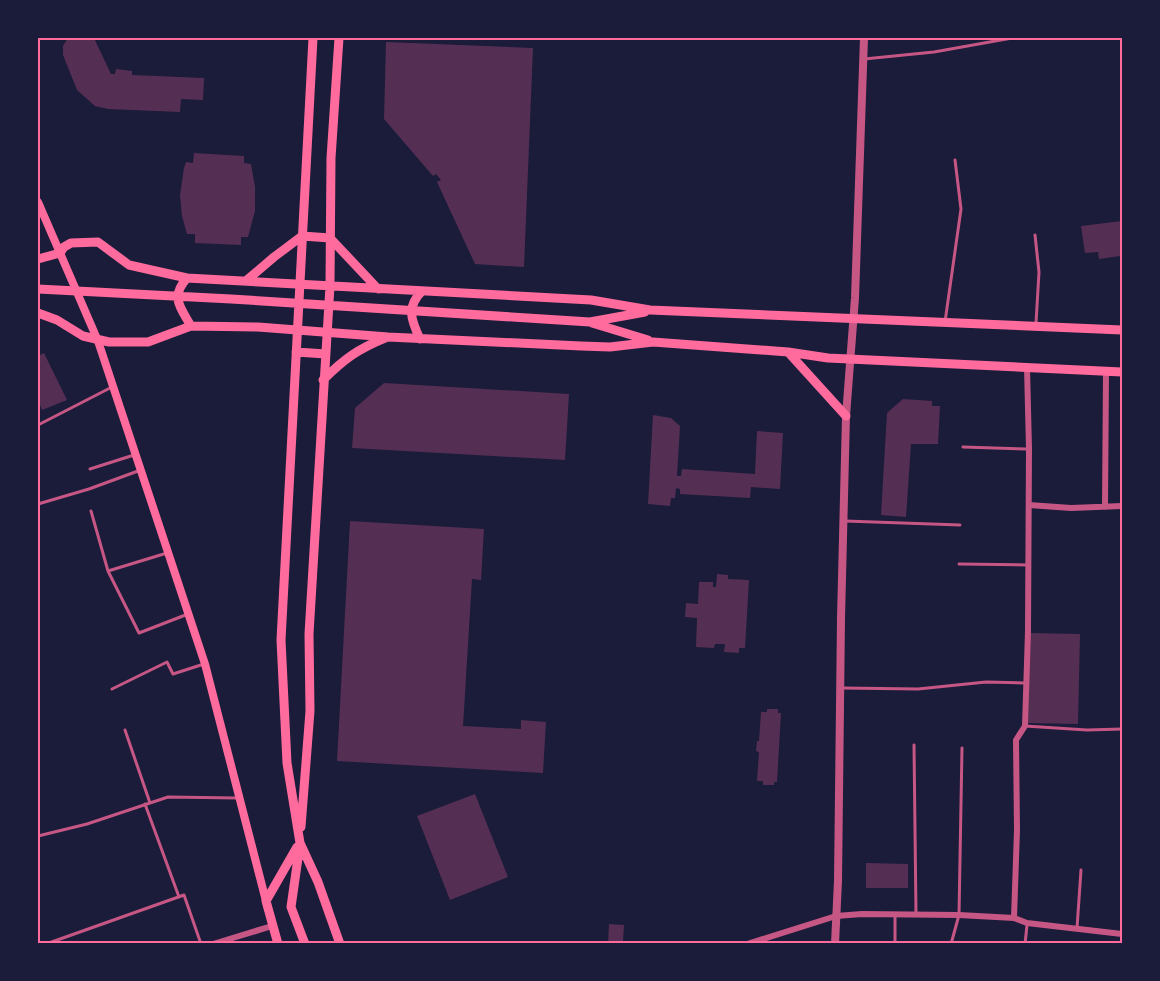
<svg xmlns="http://www.w3.org/2000/svg" width="1160" height="981" font-family="Roboto,sans-serif">
	<style>
		.building { fill: #542f53 }
		.lines { fill: none; stroke-linecap: round; stroke-linejoin: round }
		.service { stroke: #c65784; stroke-width: 3 }
		.minor { stroke: #c65784; stroke-width: 6 }
		.tertiary { stroke: #c65784; stroke-width: 8 }
		.secondary { stroke: #ff6b9d; stroke-width: 8 }
		.primary { stroke: #ff6b9d; stroke-width: 9 }
		.neatline { fill: none; stroke: #ff6b9d; stroke-width: 2 }
	</style>
	<rect width="100%" height="100%" fill="#1b1b3a"/>
	<path class="building" d="M 68,38 L 94,38 L 111,74 L 115,74 L 116,69 L 132,71 L 132,75 L 204,78 L 203,100 L 181,99 L 180,112 L 108,109 L 95,106 L 77,90 L 63,55 L 63,46 Z
		M 386,42 L 533,48 L 524,267 L 475,264 L 437,182 L 441,180 L 436,174 L 433,176 L 384,119 Z
		M 194,153 L 244,156 L 244,163 L 251,164 L 255,187 L 255,211 L 248,237 L 241,237 L 241,245 L 195,243 L 195,234 L 187,234 L 182,216 L 180,195 L 184,168 L 186,162 L 193,163 Z
		M 1122,221 L 1122,266 L 1120,256 L 1099,259 L 1098,252 L 1085,253 L 1081,226 Z
		M 44,353 L 67,400 L 42,410 L 38,400 L 38,356 Z
		M 384,383 L 569,394 L 565,460 L 352,448 L 355,408 Z
		M 903,399 L 932,401 L 932,406 L 940,406 L 938,444 L 911,444 L 906,517 L 881,515 L 887,413 Z
		M 653,415 L 671,418 L 680,426 L 677,476 L 681,476 L 682,469 L 755,474 L 757,431 L 783,433 L 780,489 L 751,487 L 750,498 L 680,494 L 680,489 L 676,488 L 675,498 L 671,498 L 670,506 L 648,504 Z
		M 350,521 L 484,529 L 481,580 L 472,579 L 463,726 L 521,729 L 521,720 L 546,722 L 543,773 L 337,761 Z
		M 717,574 L 728,575 L 728,579 L 749,580 L 745,648 L 739,648 L 739,653 L 724,652 L 725,644 L 715,644 L 714,648 L 696,647 L 697,618 L 685,617 L 686,603 L 698,604 L 699,582 L 713,582 L 713,587 L 716,587 Z
		M 1030,633 L 1080,634 L 1078,724 L 1028,723 Z
		M 767,709 L 778,709 L 778,713 L 781,713 L 777,782 L 774,782 L 774,785 L 763,785 L 763,781 L 757,781 L 759,752 L 756,751 L 757,741 L 759,741 L 761,712 L 767,712 Z
		M 475,794 L 508,877 L 450,900 L 417,816 Z
		M 866,863 L 908,864 L 908,888 L 866,888 Z
		M 609,924 L 624,925 L 623,941 L 631,941 L 631,944 L 608,944 Z"/>
	<g class="lines">
		<path class="service" d="M 864,59 L 934,52 L 1012,38
			M 1035,235 L 1039,272 L 1036,323
			M 945,322 L 961,209 L 955,160
			M 38,425 L 112,387
			M 963,447 L 1027,449
			M 90,469 L 134,455
			M 38,504 L 89,489 L 138,471
			M 91,511 L 108,571 L 139,633 L 188,614
			M 845,521 L 960,525
			M 959,564 L 1029,565
			M 108,571 L 167,553
			M 842,688 L 918,689 L 986,682 L 1025,683
			M 112,689 L 167,662 L 173,674 L 204,664
			M 1025,726 L 1087,730 L 1122,729
			M 125,730 L 150,803
			M 914,745 L 916,914
			M 145,804 L 179,897
			M 38,836 L 87,824 L 168,797 L 237,798
			M 895,915 L 895,944
			M 1077,928 L 1081,870
			M 46,944 L 184,895 L 201,944
			M 951,944 L 959,915 L 962,748
			M 1025,944 L 1027,925"/>
		<path class="minor" d="M 1029,505 L 1071,508 L 1122,506
			M 1105,507 L 1106,372
			M 1014,918 L 1017,830 L 1016,740 L 1025,726 L 1028,631 L 1029,449 L 1027,367
			M 213,944 L 272,926
			M 747,944 L 836,916 L 862,914 L 959,915 L 1014,918 L 1027,923 L 1122,934"/>
		<path class="tertiary" d="M 835,944 L 838,881 L 841,618 L 846,416 L 855,298 L 864,38"/>
		<path class="secondary" d="M 38,202 L 98,341 L 205,664 L 266,901"/>
		<path class="primary" d="M 313,38 L 281,640 L 287,763 L 300,843 L 318,882 L 340,944
			M 38,210 L 39,206
			M 38,259 L 60,253 L 64,247 L 71,243 L 98,242 L 129,265 L 187,278 L 591,300 L 650,310 L 1122,330
			M 187,278 C 170,297 180,307 191,326
			M 247,280 L 274,257 L 302,236 L 330,238 L 378,289
			M 38,289 L 231,299 L 590,322 L 645,312
			M 38,313 L 57,320 L 83,336 L 109,342 L 148,342 L 191,326 L 258,327 L 388,337 L 581,346 L 610,347 L 653,342 L 788,352 L 828,358 L 1122,372
			M 592,323 L 648,340
			M 420,339 C 411,320 406,307 422,291
			M 296,352 L 326,354
			M 788,352 L 846,416
			M 323,380 C 344,359 358,349 385,338
			M 301,827 L 310,711 L 309,634 L 330,286 L 331,158 L 339,38
			M 300,844 L 291,907 L 305,944
			M 278,944 L 266,901 L 297,847"/>
	</g>
	<rect width="1160" height="981" fill="none" stroke="#1b1b3a" stroke-width="78"/>
	<rect x="39" y="39" width="1082" height="903" class="neatline"/>
</svg>
